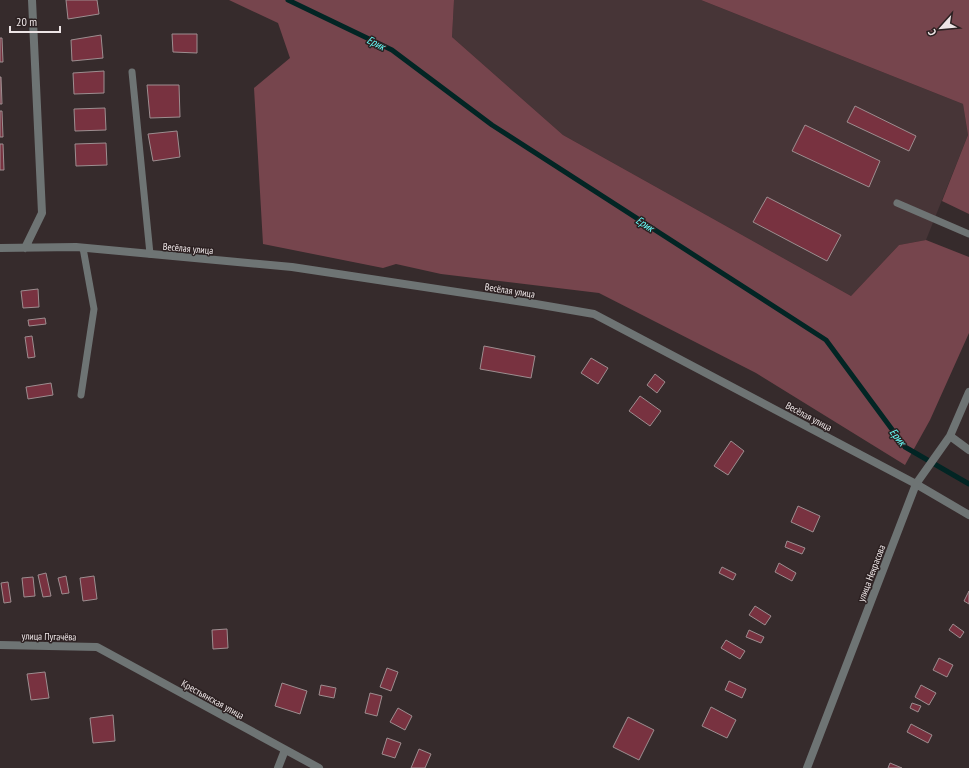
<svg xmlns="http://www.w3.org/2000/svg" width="969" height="768" font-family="'PT Sans Narrow',sans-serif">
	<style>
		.built { fill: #473537 }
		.green { fill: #76454d }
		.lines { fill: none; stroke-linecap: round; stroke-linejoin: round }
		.stream { stroke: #022524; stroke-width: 5 }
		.building { fill: #783240; stroke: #9d8e90 }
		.lane { stroke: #6e7474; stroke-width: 7 }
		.street { stroke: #6e7474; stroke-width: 8 }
		.labels { text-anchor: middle; stroke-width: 3; stroke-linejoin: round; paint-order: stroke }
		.street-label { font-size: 10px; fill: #ede5e6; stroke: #2c2122 }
		.water-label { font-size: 11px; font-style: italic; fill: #66fdf8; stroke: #2c2122 }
	</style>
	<rect width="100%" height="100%" fill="#362b2c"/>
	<path class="built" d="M 454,0 L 701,0 L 963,104 L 968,135 L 926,240 L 899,245 L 851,296 L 563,135 L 452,37 Z"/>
	<path class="green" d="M 229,0 L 454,0 L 452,37 L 563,135 L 851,296 L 899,245 L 926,240 L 969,257 L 969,333 L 930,420 L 905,465 L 756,373 L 599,293 L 441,274 L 396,264 L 383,268 L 263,244 L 254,88 L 290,58 L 278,23 Z
		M 701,0 L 969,0 L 969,214 L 942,201 L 968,135 L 963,104 Z"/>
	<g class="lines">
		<path class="stream" d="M 288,0 L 392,50 L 492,125 L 826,340 L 905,447 L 969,484"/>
	</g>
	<path class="building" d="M 66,0 L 97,0 L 99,14 L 68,19 Z
		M 172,34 L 197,34 L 197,53 L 173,52 Z
		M 101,35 L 103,58 L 72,61 L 71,40 Z
		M 0,38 L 2,38 L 3,62 L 0,62 Z
		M 104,71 L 104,93 L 74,94 L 73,73 Z
		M 0,77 L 1,77 L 2,104 L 0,104 Z
		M 147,85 L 179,85 L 180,117 L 150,118 Z
		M 855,106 L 916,136 L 909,151 L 847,122 Z
		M 105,108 L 106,130 L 75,131 L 74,109 Z
		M 0,111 L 2,111 L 3,137 L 0,137 Z
		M 805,125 L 880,161 L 869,187 L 792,151 Z
		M 177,131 L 180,157 L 153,161 L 148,134 Z
		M 106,143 L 107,165 L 76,166 L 75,144 Z
		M 0,144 L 3,144 L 4,170 L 0,170 Z
		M 767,197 L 841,235 L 827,261 L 753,222 Z
		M 38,289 L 39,307 L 23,308 L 21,291 Z
		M 45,318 L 46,324 L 29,326 L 28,320 Z
		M 32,336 L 35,357 L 28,358 L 25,337 Z
		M 484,346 L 535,356 L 531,378 L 480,369 Z
		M 591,358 L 608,368 L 598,384 L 581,373 Z
		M 655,374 L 665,382 L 657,393 L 647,385 Z
		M 51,383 L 53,395 L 28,399 L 26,387 Z
		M 640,396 L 661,411 L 650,426 L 629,411 Z
		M 731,441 L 744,451 L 728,475 L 714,466 Z
		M 798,506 L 820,516 L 813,532 L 791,522 Z
		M 787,541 L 805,548 L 802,554 L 785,547 Z
		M 779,563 L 796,573 L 792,581 L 775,572 Z
		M 722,567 L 736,574 L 733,580 L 719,573 Z
		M 46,573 L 51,596 L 43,597 L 38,575 Z
		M 66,576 L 69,593 L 62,594 L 58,578 Z
		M 94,576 L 97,599 L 83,601 L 80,578 Z
		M 33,577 L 35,596 L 24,597 L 22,578 Z
		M 8,582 L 11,602 L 4,603 L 1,583 Z
		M 969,591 L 969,604 L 964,601 Z
		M 755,606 L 771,616 L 765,625 L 749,615 Z
		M 953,624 L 964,632 L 960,638 L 949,630 Z
		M 227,629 L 228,648 L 213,649 L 212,630 Z
		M 749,630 L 764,637 L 761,643 L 746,637 Z
		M 726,640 L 745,651 L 740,659 L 721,648 Z
		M 939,658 L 953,665 L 947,677 L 933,670 Z
		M 387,668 L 398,672 L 391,691 L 380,687 Z
		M 45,672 L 49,698 L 31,700 L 27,674 Z
		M 729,681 L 746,689 L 742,698 L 725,690 Z
		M 282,683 L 307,691 L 300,714 L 275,706 Z
		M 321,685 L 336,688 L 334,698 L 319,695 Z
		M 921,685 L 936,693 L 929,705 L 915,697 Z
		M 370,693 L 382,696 L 377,716 L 365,713 Z
		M 912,703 L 921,706 L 918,712 L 910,708 Z
		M 711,707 L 736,720 L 727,738 L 702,726 Z
		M 398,708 L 412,716 L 405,730 L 390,722 Z
		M 113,715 L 115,741 L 93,743 L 90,718 Z
		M 628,717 L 654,730 L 639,760 L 613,747 Z
		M 911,724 L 932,735 L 928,743 L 907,732 Z
		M 387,738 L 401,743 L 395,758 L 382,754 Z
		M 419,749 L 431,754 L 425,768 L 411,768 Z
		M 890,763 L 902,768 L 888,768 Z"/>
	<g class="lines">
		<path class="lane" d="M 132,72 L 150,254
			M 897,203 L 969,234
			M 81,395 L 94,309 L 83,248"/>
		<path class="street" d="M 0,248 L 76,247 L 292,267 L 530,303 L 594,314 L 916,484 L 969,515
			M 25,248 L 42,213 L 32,0
			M 950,436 L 969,450
			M 0,645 L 97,647 L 319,768
			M 278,768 L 285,750
			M 807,768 L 916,484 L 950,436 L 969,392"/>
	</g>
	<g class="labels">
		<g class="street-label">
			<text transform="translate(188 248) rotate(5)" y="4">Весёлая улица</text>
			<text transform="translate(510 290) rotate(9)" y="4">Весёлая улица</text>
			<text transform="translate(809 416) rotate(28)" y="4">Весёлая улица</text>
			<text transform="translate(871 573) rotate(-69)" y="4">улица Некрасова</text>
			<text transform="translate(49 636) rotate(1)" y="4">улица Пугачёва</text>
			<text transform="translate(213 699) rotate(29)" y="4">Крестьянская улица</text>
		</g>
		<g class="water-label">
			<text transform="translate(376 43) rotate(26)" y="4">Ерик</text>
			<text transform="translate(645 224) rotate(33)" y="4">Ерик</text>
			<text transform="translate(898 437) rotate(51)" y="4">Ерик</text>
		</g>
	</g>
	<g transform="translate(941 28) rotate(243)" stroke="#2c2122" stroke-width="3" paint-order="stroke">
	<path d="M0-3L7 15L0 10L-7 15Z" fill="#ede5e6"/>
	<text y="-6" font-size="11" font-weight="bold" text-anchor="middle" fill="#ede5e6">С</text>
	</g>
	<path d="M10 26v6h50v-6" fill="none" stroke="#ede5e6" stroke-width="2"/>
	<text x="16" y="26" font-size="12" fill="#ede5e6" stroke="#2c2122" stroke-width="3" paint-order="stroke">20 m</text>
</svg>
